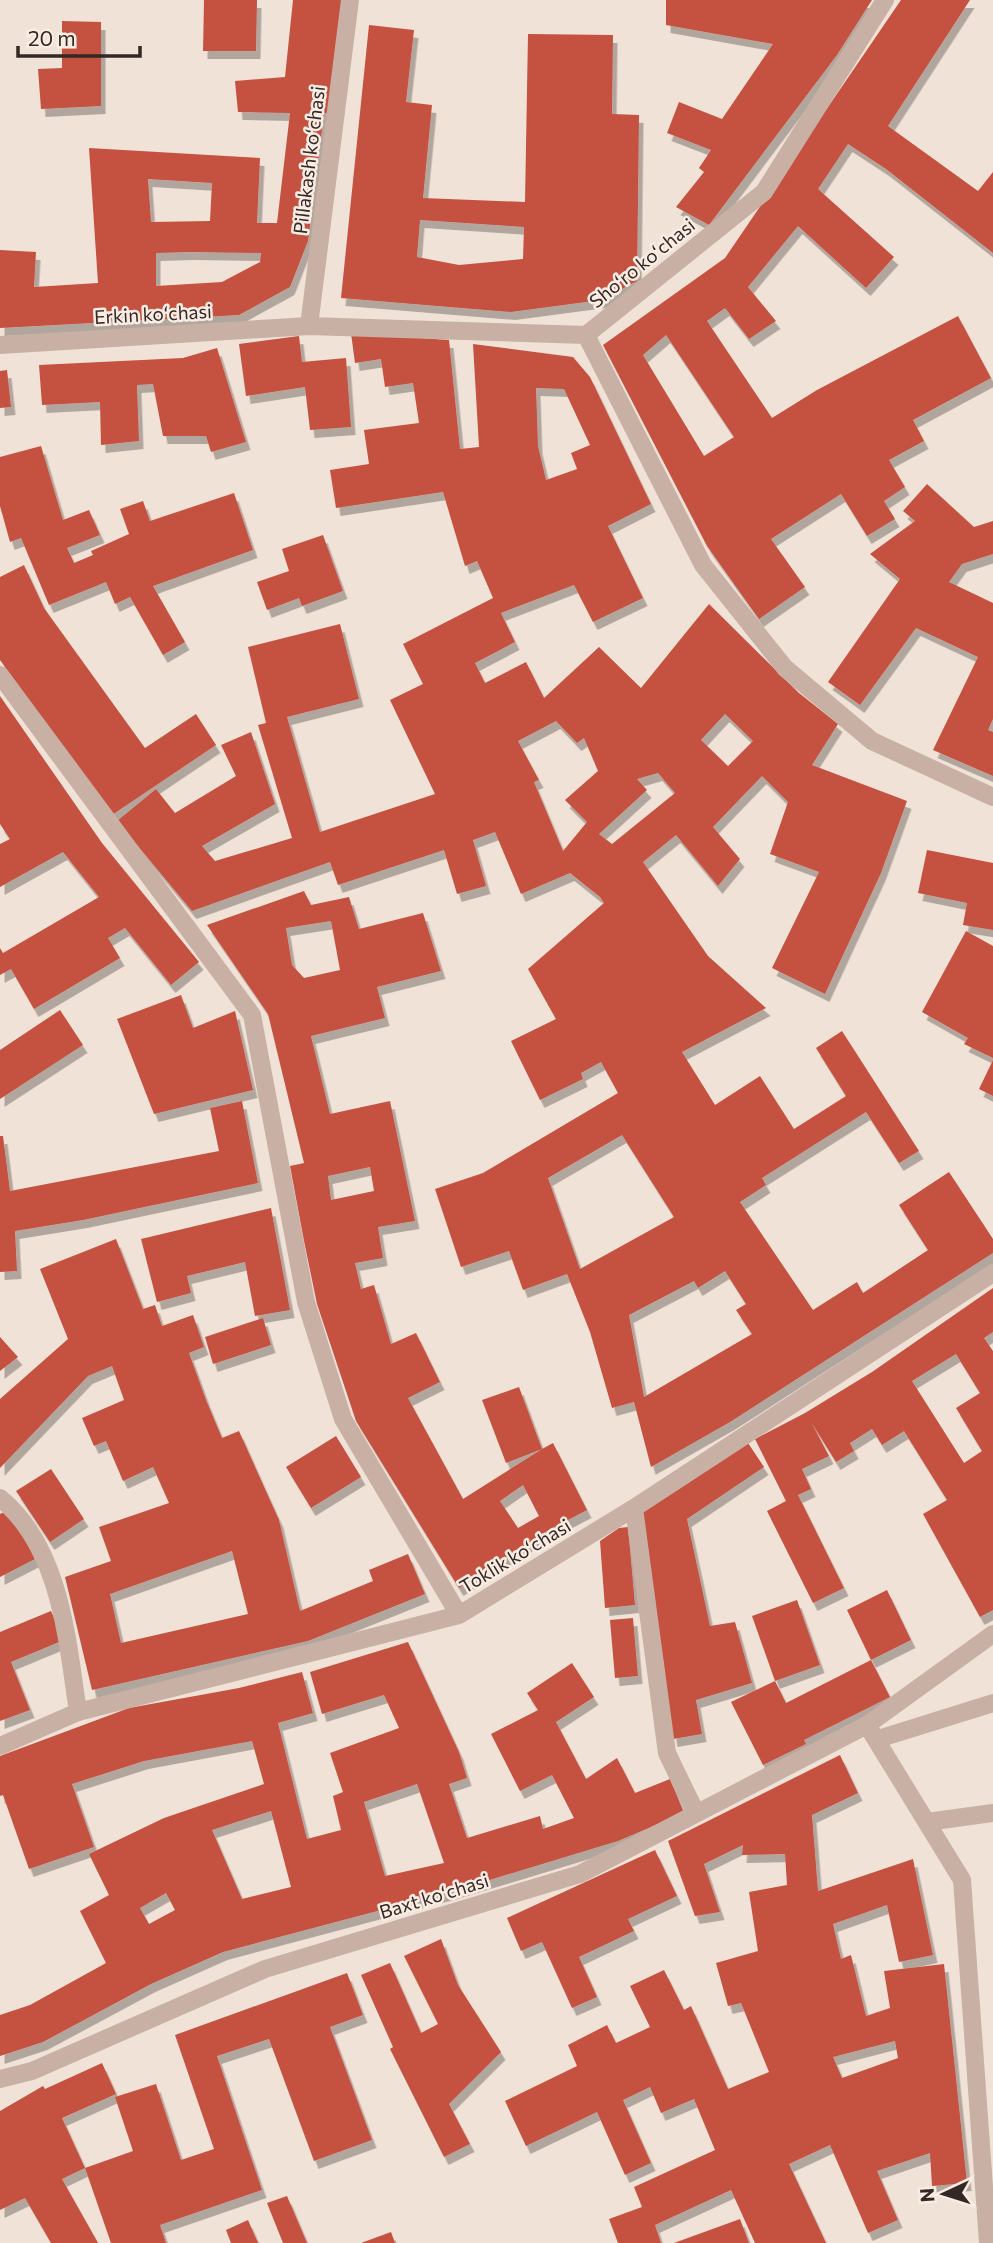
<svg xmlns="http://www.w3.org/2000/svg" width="993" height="2243" font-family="Commissioner,sans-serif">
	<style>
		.building { fill: #c55141; fill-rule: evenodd; filter: url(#shadow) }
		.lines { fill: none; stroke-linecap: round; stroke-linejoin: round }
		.service { stroke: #c8b0a4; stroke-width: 18 }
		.minor { stroke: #c8b0a4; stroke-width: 18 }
		.labels { text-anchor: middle; stroke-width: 5; stroke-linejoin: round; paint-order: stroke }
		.street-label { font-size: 19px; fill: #332825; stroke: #f9ece3 }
	</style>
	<defs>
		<filter id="shadow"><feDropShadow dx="4.5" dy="8" stdDeviation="0" flood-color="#0004"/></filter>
	</defs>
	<rect width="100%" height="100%" fill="#f1e2d7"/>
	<path class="building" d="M 204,0 L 257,0 L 256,51 L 203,51 Z
		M 293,0 L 344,0 L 331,114 L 324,113 L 308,241 L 290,287 L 239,315 L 0,328 L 0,250 L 36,252 L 34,287 L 98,283 L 89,148 L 260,158 L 257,223 L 277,223 L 290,113 L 238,112 L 235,81 L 285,77 ZM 148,179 L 212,183 L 210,221 L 151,222 ZM 189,252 L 261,253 L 260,262 L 222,282 L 156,286 L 156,253 Z
		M 666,0 L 872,0 L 837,55 L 709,225 L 676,207 L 704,172 L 699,168 L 711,150 L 667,133 L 679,102 L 722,119 L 773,44 L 666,25 Z
		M 901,0 L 970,0 L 888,126 L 978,191 L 993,172 L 993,253 L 886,169 L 848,144 L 818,189 L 894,257 L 866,288 L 798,226 L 748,287 L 776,321 L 749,339 L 725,308 L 707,321 L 772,418 L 817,390 L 958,316 L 991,378 L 913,420 L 924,441 L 889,460 L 905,487 L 884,501 L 895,519 L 867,536 L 841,494 L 771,539 L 805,587 L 759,619 L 707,546 L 603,345 L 725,258 ZM 666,335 L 734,437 L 704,456 L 643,355 Z
		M 62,21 L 101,22 L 101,106 L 41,109 L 38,69 L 62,68 Z
		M 369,25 L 414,30 L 406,102 L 432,105 L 423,198 L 525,202 L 528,34 L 613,35 L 612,114 L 639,115 L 637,281 L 601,300 L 511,312 L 341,298 ZM 420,220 L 524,227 L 523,259 L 459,265 L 417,257 Z
		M 351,333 L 449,340 L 460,449 L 479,447 L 473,344 L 573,357 L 590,377 L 651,504 L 608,526 L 643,598 L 593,622 L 574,585 L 501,613 L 515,642 L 475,663 L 485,683 L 526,662 L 544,698 L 599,647 L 641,688 L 709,604 L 799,693 L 838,724 L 812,765 L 907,801 L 881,873 L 825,994 L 772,968 L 819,872 L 770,854 L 788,802 L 762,776 L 713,827 L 740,859 L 718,886 L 676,835 L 643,862 L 708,956 L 766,1008 L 682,1052 L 715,1105 L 760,1076 L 794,1129 L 846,1096 L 816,1048 L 842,1031 L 919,1151 L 899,1163 L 866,1112 L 762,1178 L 766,1185 L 740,1202 L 813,1310 L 857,1282 L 863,1293 L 928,1250 L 899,1205 L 949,1172 L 993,1239 L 993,1253 L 730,1422 L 651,1467 L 634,1402 L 612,1408 L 590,1332 L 567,1274 L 523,1290 L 509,1251 L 461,1267 L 435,1189 L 483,1173 L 618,1093 L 601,1062 L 581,1073 L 583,1079 L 540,1100 L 511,1041 L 556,1019 L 528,969 L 604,903 L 600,897 L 570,873 L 521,894 L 495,832 L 473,840 L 486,886 L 457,894 L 444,850 L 338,885 L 330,862 L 192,911 L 117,821 L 156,789 L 175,813 L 236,776 L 221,745 L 251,732 L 275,804 L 202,846 L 215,861 L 292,838 L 258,725 L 266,723 L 248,647 L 340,624 L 359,699 L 287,717 L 320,832 L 435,794 L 390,700 L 423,684 L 403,644 L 493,598 L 477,561 L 465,566 L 443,492 L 336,508 L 330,470 L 369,464 L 364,430 L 419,423 L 413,383 L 385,387 L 381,359 L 355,363 ZM 536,388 L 564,389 L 590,445 L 571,453 L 577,469 L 546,480 L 538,446 ZM 725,714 L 753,741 L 728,766 L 701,740 ZM 556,721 L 577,743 L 584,738 L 598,771 L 565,800 L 587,822 L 563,851 L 534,782 L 539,780 L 518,741 ZM 658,773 L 675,793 L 612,844 L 599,834 L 647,790 L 637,779 ZM 622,1135 L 674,1217 L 580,1269 L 548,1178 ZM 725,1271 L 746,1304 L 736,1310 L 752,1334 L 644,1397 L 629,1315 L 694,1281 L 698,1288 Z
		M 299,336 L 302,362 L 346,358 L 351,427 L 310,430 L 305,387 L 246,396 L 239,344 Z
		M 217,348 L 246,442 L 211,452 L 206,436 L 163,436 L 153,384 L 137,385 L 139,441 L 101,445 L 100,402 L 42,405 L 39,365 L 183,358 Z
		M 7,370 L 11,407 L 0,408 L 0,371 Z
		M 41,446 L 63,520 L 89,510 L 100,535 L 67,548 L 74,563 L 93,555 L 91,551 L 129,534 L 120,509 L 143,501 L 150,521 L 234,493 L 253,550 L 153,586 L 185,642 L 163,655 L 130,597 L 115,604 L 106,582 L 49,605 L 21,538 L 10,542 L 0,506 L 0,457 Z
		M 927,484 L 974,527 L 993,521 L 993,554 L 962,564 L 949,582 L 993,603 L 993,719 L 988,730 L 993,732 L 993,776 L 933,750 L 978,657 L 916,628 L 860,705 L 828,682 L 900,579 L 870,554 L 915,521 L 903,511 Z
		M 323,535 L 343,591 L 302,606 L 299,598 L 267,610 L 257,582 L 289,571 L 282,549 Z
		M 24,565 L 44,608 L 145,748 L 196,714 L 216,745 L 112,815 L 0,660 L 0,577 Z
		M 0,696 L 102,843 L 199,962 L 171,985 L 125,928 L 108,938 L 120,958 L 34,1009 L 11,969 L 0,975 L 0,948 L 3,953 L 99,897 L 63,852 L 0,887 L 0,844 L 10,839 L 0,824 Z
		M 927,850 L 993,863 L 993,930 L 963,925 L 967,903 L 918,893 Z
		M 304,891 L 311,905 L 349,897 L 359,929 L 423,913 L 441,971 L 377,987 L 385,1018 L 311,1036 L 330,1114 L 390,1101 L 415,1221 L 378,1227 L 383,1258 L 355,1263 L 361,1289 L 374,1285 L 391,1344 L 416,1333 L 440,1382 L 408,1398 L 463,1499 L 542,1449 L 506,1463 L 482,1400 L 519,1387 L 542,1449 L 553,1443 L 587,1510 L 547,1531 L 459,1588 L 356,1421 L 317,1304 L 304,1241 L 290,1166 L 304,1163 L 268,1014 L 207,925 ZM 331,921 L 340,970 L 304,978 L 292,965 L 286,928 ZM 370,1167 L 374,1191 L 331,1200 L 328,1176 ZM 523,1485 L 539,1516 L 518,1528 L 500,1501 Z
		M 966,931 L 993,946 L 993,1058 L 964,1044 L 968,1038 L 922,1012 Z
		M 181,995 L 193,1028 L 235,1011 L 253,1090 L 154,1114 L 117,1019 Z
		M 60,1010 L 83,1045 L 0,1099 L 0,1050 Z
		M 993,1060 L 993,1096 L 979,1089 Z
		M 242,1101 L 258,1183 L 83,1220 L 15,1231 L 17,1271 L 0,1272 L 0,1136 L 3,1136 L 10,1191 L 219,1151 L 210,1108 Z
		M 271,1208 L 290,1310 L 255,1316 L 245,1262 L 187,1276 L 191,1293 L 157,1302 L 141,1239 Z
		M 116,1239 L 143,1309 L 155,1305 L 162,1326 L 193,1315 L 204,1347 L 189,1353 L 206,1400 L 222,1438 L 239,1431 L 260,1478 L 279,1520 L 300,1611 L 373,1581 L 369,1570 L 408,1554 L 425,1594 L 308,1641 L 92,1690 L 65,1577 L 111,1561 L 99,1527 L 169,1503 L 153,1467 L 123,1481 L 106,1441 L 94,1446 L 82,1418 L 124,1400 L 112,1366 L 88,1376 L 0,1468 L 0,1399 L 68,1339 L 40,1269 ZM 232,1551 L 248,1614 L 121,1643 L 110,1594 Z
		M 993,1288 L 993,1332 L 984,1338 L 993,1351 L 993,1610 L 980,1617 L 923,1514 L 947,1500 L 904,1431 L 882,1445 L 872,1429 L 850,1443 L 854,1451 L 836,1462 L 811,1422 L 829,1456 L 802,1469 L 811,1489 L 798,1495 L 844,1588 L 813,1603 L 767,1511 L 786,1501 L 755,1439 L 805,1413 L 872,1372 ZM 956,1354 L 980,1393 L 956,1408 L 982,1451 L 964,1463 L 912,1381 Z
		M 263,1318 L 271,1345 L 213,1364 L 205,1337 Z
		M 0,1337 L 18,1357 L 0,1371 Z
		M 336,1436 L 361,1477 L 311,1508 L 286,1467 Z
		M 746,1440 L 764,1467 L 687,1519 L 710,1626 L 735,1622 L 752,1683 L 696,1700 L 702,1734 L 673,1739 L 639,1512 Z
		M 51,1469 L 84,1519 L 50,1542 L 16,1491 Z
		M 10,1509 L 35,1559 L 0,1577 L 0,1514 Z
		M 628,1527 L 635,1605 L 605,1608 L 600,1541 L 619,1528 Z
		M 887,1590 L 911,1640 L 871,1660 L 847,1610 Z
		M 797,1600 L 820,1665 L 775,1681 L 752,1616 Z
		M 51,1611 L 64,1640 L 11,1662 L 30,1710 L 0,1721 L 0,1632 Z
		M 633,1618 L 638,1676 L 615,1678 L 610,1620 Z
		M 408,1642 L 459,1752 L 467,1778 L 449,1784 L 467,1838 L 540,1816 L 543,1829 L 574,1818 L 552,1775 L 520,1791 L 491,1734 L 538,1710 L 527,1693 L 572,1663 L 594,1697 L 556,1722 L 586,1779 L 617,1758 L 635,1793 L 670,1779 L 684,1813 L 618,1841 L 453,1891 L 223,1952 L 151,1984 L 43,2042 L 0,2056 L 0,2015 L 30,2005 L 106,1963 L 80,1911 L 109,1895 L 89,1854 L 164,1818 L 264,1784 L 252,1741 L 144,1761 L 72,1784 L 94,1847 L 29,1869 L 3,1795 L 0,1796 L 0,1756 L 129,1708 L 239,1688 L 302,1672 L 313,1713 L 278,1723 L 307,1839 L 341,1830 L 333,1796 L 343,1792 L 330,1753 L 399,1728 L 384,1695 L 322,1714 L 310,1672 ZM 417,1784 L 444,1863 L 385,1876 L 364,1802 ZM 271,1811 L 291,1887 L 242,1899 L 212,1830 ZM 166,1893 L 175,1910 L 149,1924 L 140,1908 Z
		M 871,1660 L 890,1697 L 804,1740 L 806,1744 L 763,1765 L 731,1702 L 775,1681 L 786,1703 Z
		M 840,1755 L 858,1793 L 812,1815 L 818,1891 L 913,1859 L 933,1955 L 899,1962 L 887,1905 L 833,1924 L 841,1959 L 851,1955 L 866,2016 L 890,2008 L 884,1971 L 944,1964 L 967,2183 L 932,2186 L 930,2153 L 877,2171 L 898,2220 L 868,2233 L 830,2145 L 789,2164 L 826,2243 L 755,2243 L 731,2190 L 655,2225 L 661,2243 L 618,2243 L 609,2219 L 642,2207 L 634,2187 L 715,2150 L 694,2099 L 661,2113 L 650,2087 L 623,2100 L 651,2163 L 625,2175 L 597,2112 L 526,2146 L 505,2101 L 577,2066 L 568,2045 L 607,2025 L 616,2043 L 650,2027 L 630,1986 L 664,1970 L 684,2010 L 691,2006 L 728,2089 L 769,2072 L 741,2003 L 728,2006 L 716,1963 L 758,1951 L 749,1892 L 787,1885 L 785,1854 L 742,1855 L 743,1845 L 704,1864 L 720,1912 L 695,1916 L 668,1841 ZM 895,2041 L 898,2058 L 842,2078 L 833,2057 Z
		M 655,1850 L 677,1896 L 628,1919 L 634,1931 L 579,1957 L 597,1997 L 572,2008 L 542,1942 L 521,1951 L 507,1918 Z
		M 441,1939 L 458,1985 L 501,2052 L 449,2104 L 470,2144 L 444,2157 L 390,2049 L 393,2047 L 361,1975 L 390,1963 L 421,2033 L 438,2024 L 404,1956 Z
		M 347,1973 L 363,2015 L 330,2027 L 372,2140 L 314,2161 L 269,2039 L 217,2056 L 262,2190 L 160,2225 L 166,2243 L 111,2243 L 85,2168 L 133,2151 L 115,2097 L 156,2084 L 181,2160 L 214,2149 L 175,2035 Z
		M 102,2063 L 116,2094 L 62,2118 L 85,2168 L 62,2179 L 98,2243 L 51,2243 L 25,2198 L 0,2210 L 0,2111 L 43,2086 L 45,2089 Z
		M 287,2196 L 307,2243 L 283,2243 L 267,2203 Z
		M 740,2219 L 749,2243 L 674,2243 Z
		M 248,2220 L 258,2243 L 231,2243 L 226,2230 Z
		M 391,2232 L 395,2243 L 361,2243 Z"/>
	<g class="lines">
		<path class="service" d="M 0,1498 C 61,1548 67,1640 78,1712
			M 878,1739 L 993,1703
			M 927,1822 L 993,1813"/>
		<path class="minor" d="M 309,326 L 350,0
			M 586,335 L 703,565 L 785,668 L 872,741 L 993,797
			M 0,345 L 309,326 L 586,335 L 764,192 L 885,0
			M 0,675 L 252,1015 L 306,1302 L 343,1419 L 459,1615
			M 634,1508 L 667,1753 L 696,1813
			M 867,1725 L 962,1880 L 988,2243
			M 0,1746 L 78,1712 L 459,1615 L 634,1508 L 993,1273
			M 0,2079 L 32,2071 L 265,1969 L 580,1874 L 867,1725 L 993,1634"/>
	</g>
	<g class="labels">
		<g class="street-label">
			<text transform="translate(309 160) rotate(-83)" y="7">Pillakash koʻchasi</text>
			<text transform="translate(642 263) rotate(-39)" y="7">Shoʻro koʻchasi</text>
			<text transform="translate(153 314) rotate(-3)" y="7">Erkin koʻchasi</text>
			<text transform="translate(515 1556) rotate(-31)" y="7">Toklik koʻchasi</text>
			<text transform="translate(434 1896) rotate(-17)" y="7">Baxt koʻchasi</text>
		</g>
	</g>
	<g transform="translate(944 2194) rotate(266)" stroke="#f9ece3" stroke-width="5" paint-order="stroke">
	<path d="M0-5L12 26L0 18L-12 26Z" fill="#332825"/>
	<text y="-10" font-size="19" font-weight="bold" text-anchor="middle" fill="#332825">N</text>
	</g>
	<path d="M18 46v10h122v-10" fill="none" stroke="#332825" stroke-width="3.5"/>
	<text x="28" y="46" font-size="21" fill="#332825" stroke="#f9ece3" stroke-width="5" paint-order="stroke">20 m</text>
</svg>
